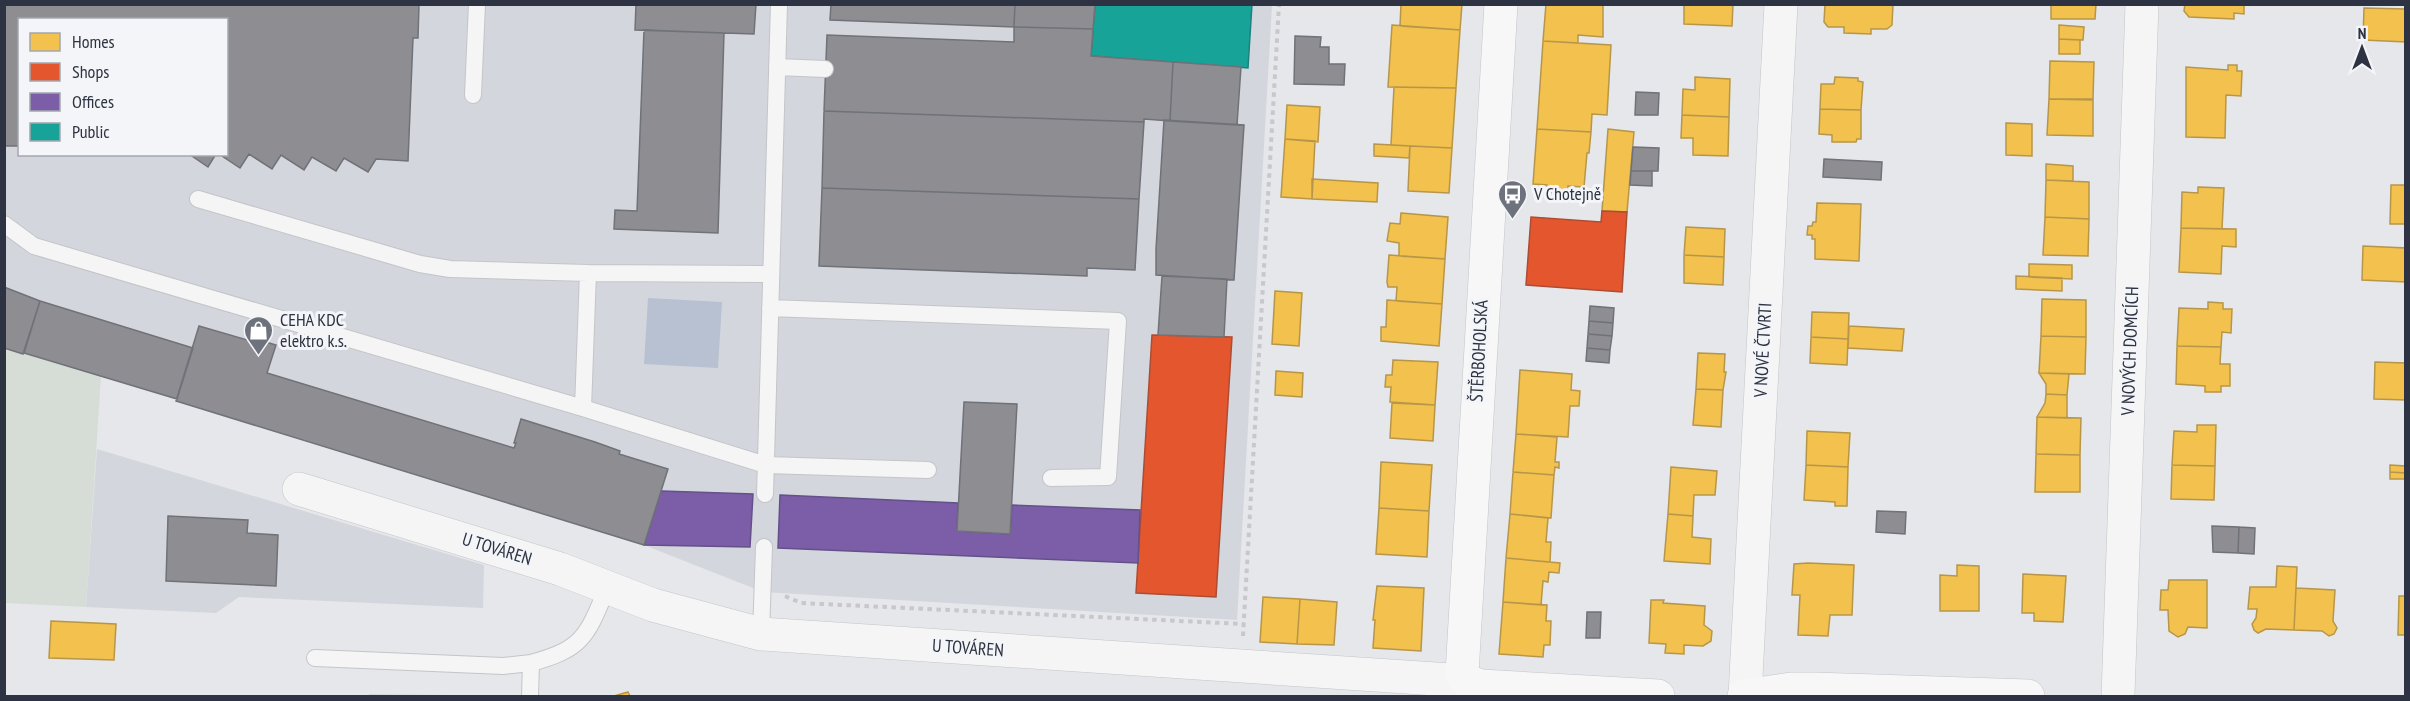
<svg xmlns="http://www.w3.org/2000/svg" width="2410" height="701" font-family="'PT Sans Narrow',sans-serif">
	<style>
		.built { fill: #d4d6dd; fill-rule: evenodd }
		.green { fill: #d5ddd6 }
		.water { fill: #b7c1d2 }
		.homes { fill: #f2c14e; stroke: #b7964a; stroke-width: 1.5 }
		.shops { fill: #e4572e; stroke: #ad4c34; stroke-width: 1.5 }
		.offices { fill: #7b5ea7; stroke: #645189; stroke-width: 1.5 }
		.public { fill: #17a398; stroke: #1e817e; stroke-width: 1.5 }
		.industry { fill: #8d8d92; stroke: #70727a; stroke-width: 1.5 }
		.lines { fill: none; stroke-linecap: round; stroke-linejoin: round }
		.lane-casing { stroke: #c3c5c8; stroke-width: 18 }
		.street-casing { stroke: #c3c5c8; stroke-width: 34 }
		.secondary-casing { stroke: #c3c5c8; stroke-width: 34 }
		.path { stroke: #c6c8cb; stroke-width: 4; stroke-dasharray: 4.5 4.5; stroke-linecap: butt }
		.lane { stroke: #f5f5f6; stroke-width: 16 }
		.street { stroke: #f5f5f6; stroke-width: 33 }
		.secondary { stroke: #f7f7f8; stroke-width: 33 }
		.labels { text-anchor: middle; stroke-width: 6; stroke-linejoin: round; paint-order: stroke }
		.poi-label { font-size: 18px; fill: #2d3342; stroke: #f4f5f8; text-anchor: start }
		.street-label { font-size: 18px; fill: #2d3342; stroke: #f4f5f8 }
	</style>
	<rect width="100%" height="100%" fill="#e5e7ea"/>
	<path class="built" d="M 5,5 L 1272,5 L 1237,620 L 763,592 L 644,545 L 176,401 L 177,399 L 5,348 ZM 20,20 L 226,20 L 226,154 L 20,154 Z
		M 97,449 L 484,565 L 483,608 L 239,597 L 216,613 L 86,607 Z
		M 369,694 L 520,696 L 369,696 Z"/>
	<path class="green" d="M 4,348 L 101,376 L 86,607 L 5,603 Z"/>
	<path class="water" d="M 648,298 L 722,302 L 718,368 L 644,364 Z"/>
	<path class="homes" d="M 1401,4 L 1462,4 L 1460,30 L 1400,26 Z
		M 1546,4 L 1603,4 L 1603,37 L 1578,35 L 1578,43 L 1543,41 Z
		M 1684,4 L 1733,4 L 1732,26 L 1684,24 Z
		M 1825,4 L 1893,4 L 1892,25 L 1887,29 L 1871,29 L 1871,34 L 1844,33 L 1844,27 L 1828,27 L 1824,22 Z
		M 2051,4 L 2096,4 L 2095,19 L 2051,19 Z
		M 2185,4 L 2244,4 L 2244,14 L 2234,13 L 2234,19 L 2189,17 L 2184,11 Z
		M 2364,8 L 2406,9 L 2406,42 L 2363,40 Z
		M 1392,25 L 1460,30 L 1456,88 L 1388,87 Z
		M 2059,25 L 2084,27 L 2083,40 L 2059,39 Z
		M 2059,39 L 2080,40 L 2080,54 L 2059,54 Z
		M 1543,41 L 1611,45 L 1607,115 L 1592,114 L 1591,132 L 1537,129 Z
		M 2050,61 L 2094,62 L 2093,100 L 2049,99 Z
		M 2228,65 L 2237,65 L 2237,71 L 2242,71 L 2241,96 L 2226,95 L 2225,138 L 2186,137 L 2186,67 L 2228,70 Z
		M 1695,77 L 1730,79 L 1729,117 L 1682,115 L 1683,89 L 1695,90 Z
		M 1835,77 L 1858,78 L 1858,81 L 1863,82 L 1861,110 L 1820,109 L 1821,84 L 1834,84 Z
		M 1394,87 L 1456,88 L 1452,148 L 1391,145 Z
		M 2049,99 L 2093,99 L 2093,136 L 2047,135 Z
		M 1287,105 L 1320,107 L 1318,142 L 1285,139 Z
		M 1820,109 L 1861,110 L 1861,139 L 1857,139 L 1856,142 L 1832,142 L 1832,135 L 1819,134 Z
		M 1682,115 L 1729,117 L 1728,156 L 1693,155 L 1693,138 L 1681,138 Z
		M 2006,123 L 2032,124 L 2032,156 L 2006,155 Z
		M 1537,129 L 1591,132 L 1589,153 L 1587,153 L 1584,187 L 1568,186 L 1568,194 L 1546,192 L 1547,185 L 1533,184 Z
		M 1608,129 L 1634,132 L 1627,212 L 1602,211 Z
		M 1285,139 L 1315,141 L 1312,199 L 1281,197 Z
		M 1374,144 L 1410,146 L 1409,158 L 1374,156 Z
		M 1410,146 L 1452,148 L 1449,193 L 1408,191 Z
		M 2046,164 L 2073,166 L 2073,181 L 2046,180 Z
		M 1312,179 L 1378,183 L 1377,202 L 1312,199 Z
		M 2046,180 L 2089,182 L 2089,219 L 2045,217 Z
		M 2391,185 L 2406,185 L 2406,224 L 2390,224 Z
		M 2198,187 L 2224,188 L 2222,229 L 2181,228 L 2182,192 L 2198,193 Z
		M 1817,203 L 1861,204 L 1859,261 L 1815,259 L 1815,239 L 1812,239 L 1812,235 L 1807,235 L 1808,226 L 1812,226 L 1813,222 L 1816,222 Z
		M 1401,213 L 1448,217 L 1445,259 L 1399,256 L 1399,243 L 1387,241 L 1390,223 L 1400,224 Z
		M 2045,217 L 2089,219 L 2088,256 L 2043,255 Z
		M 1686,227 L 1725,229 L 1724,257 L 1684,255 Z
		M 2181,228 L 2236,229 L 2236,247 L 2222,246 L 2221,274 L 2179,272 Z
		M 2363,246 L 2406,248 L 2406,282 L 2362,280 Z
		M 1389,255 L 1445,259 L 1442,304 L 1396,301 L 1397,287 L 1388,287 L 1387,282 Z
		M 1684,255 L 1724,257 L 1723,285 L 1684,283 Z
		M 2029,264 L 2072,265 L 2072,279 L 2029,277 Z
		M 2016,276 L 2062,278 L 2062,291 L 2016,289 Z
		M 1275,291 L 1302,293 L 1299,346 L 1272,344 Z
		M 2042,299 L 2086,300 L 2086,337 L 2041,336 Z
		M 1387,300 L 1442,304 L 1439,346 L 1381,341 L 1381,327 L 1386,327 Z
		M 2208,302 L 2223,303 L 2223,309 L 2232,309 L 2231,333 L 2222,332 L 2221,347 L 2177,346 L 2179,308 L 2208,309 Z
		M 1812,312 L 1849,313 L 1848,339 L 1811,337 Z
		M 1849,326 L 1904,329 L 1902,351 L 1848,348 Z
		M 2041,336 L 2086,337 L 2085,374 L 2039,373 Z
		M 1811,337 L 1848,339 L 1847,365 L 1810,363 Z
		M 2177,346 L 2221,347 L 2220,364 L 2230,364 L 2230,386 L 2221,386 L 2221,392 L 2205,392 L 2205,386 L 2176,384 Z
		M 1698,353 L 1725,354 L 1724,372 L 1726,372 L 1723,390 L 1696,389 Z
		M 1393,360 L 1438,362 L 1435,405 L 1390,402 L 1391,387 L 1385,387 L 1386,375 L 1392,375 Z
		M 2375,362 L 2406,363 L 2406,400 L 2374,399 Z
		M 1520,370 L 1572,374 L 1571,390 L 1580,391 L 1579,406 L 1570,406 L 1568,437 L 1516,434 Z
		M 1276,371 L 1303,373 L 1302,397 L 1275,395 Z
		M 2039,373 L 2069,374 L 2067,395 L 2046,394 L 2046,384 Z
		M 1696,389 L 1723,390 L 1721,427 L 1693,425 Z
		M 2046,394 L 2067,395 L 2067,418 L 2037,417 L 2045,403 Z
		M 1392,403 L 1435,405 L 1433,441 L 1390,438 Z
		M 2037,417 L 2081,418 L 2080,455 L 2036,454 Z
		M 2197,425 L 2216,425 L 2215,466 L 2172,465 L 2174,431 L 2197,432 Z
		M 1807,431 L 1850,433 L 1848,467 L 1806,465 Z
		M 1516,434 L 1557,437 L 1555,462 L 1559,462 L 1559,468 L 1555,467 L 1554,475 L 1513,472 Z
		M 2036,454 L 2080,455 L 2080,492 L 2035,492 Z
		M 1381,462 L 1432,465 L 1429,511 L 1379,508 Z
		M 1806,465 L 1848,467 L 1847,506 L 1835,506 L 1835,502 L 1804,500 Z
		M 2172,465 L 2215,466 L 2214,500 L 2171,499 Z
		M 2390,465 L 2406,466 L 2406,473 L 2390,472 Z
		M 1671,467 L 1717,471 L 1715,495 L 1694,495 L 1693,516 L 1668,514 Z
		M 1513,472 L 1554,475 L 1551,518 L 1510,514 Z
		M 2390,472 L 2406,473 L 2406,479 L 2390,479 Z
		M 1379,508 L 1429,511 L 1427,557 L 1376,554 Z
		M 1510,514 L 1548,518 L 1546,542 L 1551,542 L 1550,562 L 1506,558 Z
		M 1668,514 L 1693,516 L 1692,537 L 1711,539 L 1710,564 L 1664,561 Z
		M 1506,558 L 1560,563 L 1559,573 L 1549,572 L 1548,582 L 1543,581 L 1541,605 L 1503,602 Z
		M 1808,563 L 1854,565 L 1852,615 L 1830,615 L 1828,636 L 1798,635 L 1800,595 L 1792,595 L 1794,564 Z
		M 1957,565 L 1979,566 L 1979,611 L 1940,611 L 1940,575 L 1957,576 Z
		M 2277,566 L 2297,567 L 2294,630 L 2266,629 L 2258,633 L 2254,630 L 2252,624 L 2256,618 L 2257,609 L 2248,609 L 2250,587 L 2276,587 Z
		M 2023,574 L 2066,576 L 2063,622 L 2034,621 L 2034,613 L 2022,613 Z
		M 2169,580 L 2207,580 L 2207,628 L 2188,627 L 2185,634 L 2178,637 L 2169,631 L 2168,610 L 2160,610 L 2161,590 L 2168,590 Z
		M 1377,586 L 1424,588 L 1421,651 L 1373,648 L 1375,620 L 1373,620 Z
		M 2296,588 L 2335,590 L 2333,621 L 2337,628 L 2334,634 L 2329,636 L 2322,631 L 2294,630 Z
		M 2399,596 L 2406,596 L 2406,635 L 2398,635 Z
		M 1263,597 L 1300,599 L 1297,644 L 1260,642 Z
		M 1300,599 L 1337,602 L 1334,645 L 1297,644 Z
		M 1651,600 L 1664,600 L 1663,603 L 1705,606 L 1704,625 L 1712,631 L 1711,641 L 1703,646 L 1684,645 L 1684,654 L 1665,653 L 1666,644 L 1649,643 Z
		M 1503,602 L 1547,605 L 1546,621 L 1551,621 L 1550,645 L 1544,645 L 1543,657 L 1499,654 Z
		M 51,621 L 116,624 L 114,660 L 49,658 Z
		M 628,692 L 630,696 L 614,696 Z"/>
	<path class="shops" d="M 1602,211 L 1627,212 L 1622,292 L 1526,285 L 1531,217 L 1601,222 Z
		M 1152,335 L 1232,337 L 1216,597 L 1136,593 Z"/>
	<path class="offices" d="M 661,491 L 753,494 L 750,547 L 644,545 Z
		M 780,495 L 958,503 L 957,531 L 1010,534 L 1012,505 L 1140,510 L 1138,563 L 778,548 Z"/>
	<path class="public" d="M 1095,4 L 1252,4 L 1248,68 L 1091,56 Z"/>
	<path class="industry" d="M 4,4 L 419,4 L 418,38 L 413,38 L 408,161 L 376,159 L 368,172 L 344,158 L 336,171 L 312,157 L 304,170 L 281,155 L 272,169 L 249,154 L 240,168 L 219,154 L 226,154 L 226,20 L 20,20 L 20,146 L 4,146 Z
		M 636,4 L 756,4 L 754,34 L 635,30 Z
		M 831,4 L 1015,4 L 1014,27 L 830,20 Z
		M 1015,4 L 1095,4 L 1093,29 L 1014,27 Z
		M 1014,27 L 1093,29 L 1091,56 L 1173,62 L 1170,121 L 1144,119 L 1144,122 L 824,111 L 827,35 L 1014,42 Z
		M 644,30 L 724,33 L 718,233 L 614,229 L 615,210 L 637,211 Z
		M 1295,36 L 1321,37 L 1320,47 L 1329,47 L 1329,64 L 1345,64 L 1344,85 L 1294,84 Z
		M 1173,62 L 1241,67 L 1237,125 L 1170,121 Z
		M 1636,92 L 1659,93 L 1658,115 L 1635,115 Z
		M 824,111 L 1144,122 L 1139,199 L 822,188 Z
		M 1164,120 L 1244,125 L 1234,280 L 1156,275 L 1156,249 Z
		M 1633,147 L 1659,148 L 1658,171 L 1631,171 Z
		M 189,154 L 216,154 L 208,167 Z
		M 1824,159 L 1882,162 L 1881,180 L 1823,177 Z
		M 1631,171 L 1652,171 L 1652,186 L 1630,185 Z
		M 822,188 L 1139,199 L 1135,270 L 1087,268 L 1087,276 L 819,266 Z
		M 1162,276 L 1227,279 L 1224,337 L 1158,335 Z
		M 4,287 L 40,301 L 23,354 L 4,348 Z
		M 40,301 L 193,348 L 177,399 L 24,353 Z
		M 1590,306 L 1614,308 L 1613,323 L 1589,321 Z
		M 1589,321 L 1613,323 L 1612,336 L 1588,334 Z
		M 199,326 L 247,340 L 249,337 L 276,345 L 267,373 L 514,448 L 516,443 L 514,443 L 521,419 L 595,442 L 620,451 L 619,454 L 668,469 L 644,545 L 176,401 Z
		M 1588,334 L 1612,336 L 1610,350 L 1587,348 Z
		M 1587,348 L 1610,350 L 1609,363 L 1586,361 Z
		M 964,402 L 1017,404 L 1010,534 L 957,531 Z
		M 1877,511 L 1906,512 L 1905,534 L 1876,532 Z
		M 168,516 L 248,520 L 247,533 L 278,535 L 276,586 L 166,581 Z
		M 2212,526 L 2239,527 L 2238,553 L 2213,552 Z
		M 2239,527 L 2255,528 L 2254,554 L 2238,553 Z
		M 1587,612 L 1601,612 L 1600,638 L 1586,638 Z"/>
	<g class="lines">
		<defs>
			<path id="lane" d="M 777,67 L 825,69
				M 473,95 L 477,4
				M 198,199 L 420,264 L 450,269 L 588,273 L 771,274
				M 4,224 L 34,246 L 583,408 L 766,465 L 928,470
				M 770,308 L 1118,321 L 1108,477 L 1051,478
				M 583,408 L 588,273
				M 765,494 L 779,4
				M 761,634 L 764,547
				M 315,658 L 503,666 L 531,663 L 530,696
				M 531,663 C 583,649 587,636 607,588"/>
			<path id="street" d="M 299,489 L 560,569 L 653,605 L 761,634 L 1466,681 L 1465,696
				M 1745,696 L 1781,4
				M 2118,696 L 2142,4"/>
			<path id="secondary" d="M 1501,4 L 1462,674 L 1466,681 L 1481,686 L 1658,696
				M 1744,696 L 1791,689 L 1814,689 L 2028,696"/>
		</defs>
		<use href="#lane" class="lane-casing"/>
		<use href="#street" class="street-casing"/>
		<use href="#secondary" class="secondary-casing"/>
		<path class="path" d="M 785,596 L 801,603 L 1244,624
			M 1243,636 L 1279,4"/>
		<use href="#lane" class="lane"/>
		<use href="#street" class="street"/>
		<use href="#secondary" class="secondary"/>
	</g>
	<defs>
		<symbol id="bus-pin" viewBox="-11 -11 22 30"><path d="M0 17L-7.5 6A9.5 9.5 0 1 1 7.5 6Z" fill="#6d727d" stroke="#f4f5f8"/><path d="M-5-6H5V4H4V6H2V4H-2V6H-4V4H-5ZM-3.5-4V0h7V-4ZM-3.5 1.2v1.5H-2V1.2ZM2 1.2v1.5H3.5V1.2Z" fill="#fff"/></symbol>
		<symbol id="shop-pin" viewBox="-11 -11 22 30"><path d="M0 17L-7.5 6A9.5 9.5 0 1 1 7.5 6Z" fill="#6d727d" stroke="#f4f5f8"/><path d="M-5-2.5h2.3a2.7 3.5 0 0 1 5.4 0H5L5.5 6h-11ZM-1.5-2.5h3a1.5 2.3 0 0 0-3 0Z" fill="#fff"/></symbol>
	</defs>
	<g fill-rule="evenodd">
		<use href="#bus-pin" x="1496" y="178" width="33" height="45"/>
		<use href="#shop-pin" x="242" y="314" width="33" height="45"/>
	</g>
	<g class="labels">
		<g class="poi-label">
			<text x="1534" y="200">V Chotejně</text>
			<text x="280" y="326">CEHA KDC<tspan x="280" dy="21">elektro k.s.</tspan></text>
		</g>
		<g class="street-label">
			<text transform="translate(1763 350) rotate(-87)" y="6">V NOVÉ ČTVRTI</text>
			<text transform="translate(1479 351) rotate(-87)" y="6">ŠTĚRBOHOLSKÁ</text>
			<text transform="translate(2130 351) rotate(-88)" y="6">V NOVÝCH DOMCÍCH</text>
			<text transform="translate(497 549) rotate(17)" y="6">U TOVÁREN</text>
			<text transform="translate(968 648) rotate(4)" y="6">U TOVÁREN</text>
		</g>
	</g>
	<rect width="2410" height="701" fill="none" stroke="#2d3342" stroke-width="12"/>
	<rect x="18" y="18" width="210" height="138" fill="#f4f5f8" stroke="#a4a7af" stroke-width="1.5"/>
	<rect x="30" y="33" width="30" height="18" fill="#f2c14e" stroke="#a4a7af" stroke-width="1.5"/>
	<text x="72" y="48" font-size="18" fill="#2d3342">Homes</text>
	<rect x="30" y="63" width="30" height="18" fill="#e4572e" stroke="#a4a7af" stroke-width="1.5"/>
	<text x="72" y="78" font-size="18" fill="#2d3342">Shops</text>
	<rect x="30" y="93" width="30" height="18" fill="#7b5ea7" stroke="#a4a7af" stroke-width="1.5"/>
	<text x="72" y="108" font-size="18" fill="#2d3342">Offices</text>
	<rect x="30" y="123" width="30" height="18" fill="#17a398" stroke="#a4a7af" stroke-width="1.5"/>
	<text x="72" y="138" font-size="18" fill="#2d3342">Public</text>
	<g transform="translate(2362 48)" stroke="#f4f5f8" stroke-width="4.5" paint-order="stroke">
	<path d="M0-4.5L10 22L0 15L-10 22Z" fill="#2d3342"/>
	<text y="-9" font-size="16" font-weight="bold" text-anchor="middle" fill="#2d3342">N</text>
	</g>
</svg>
